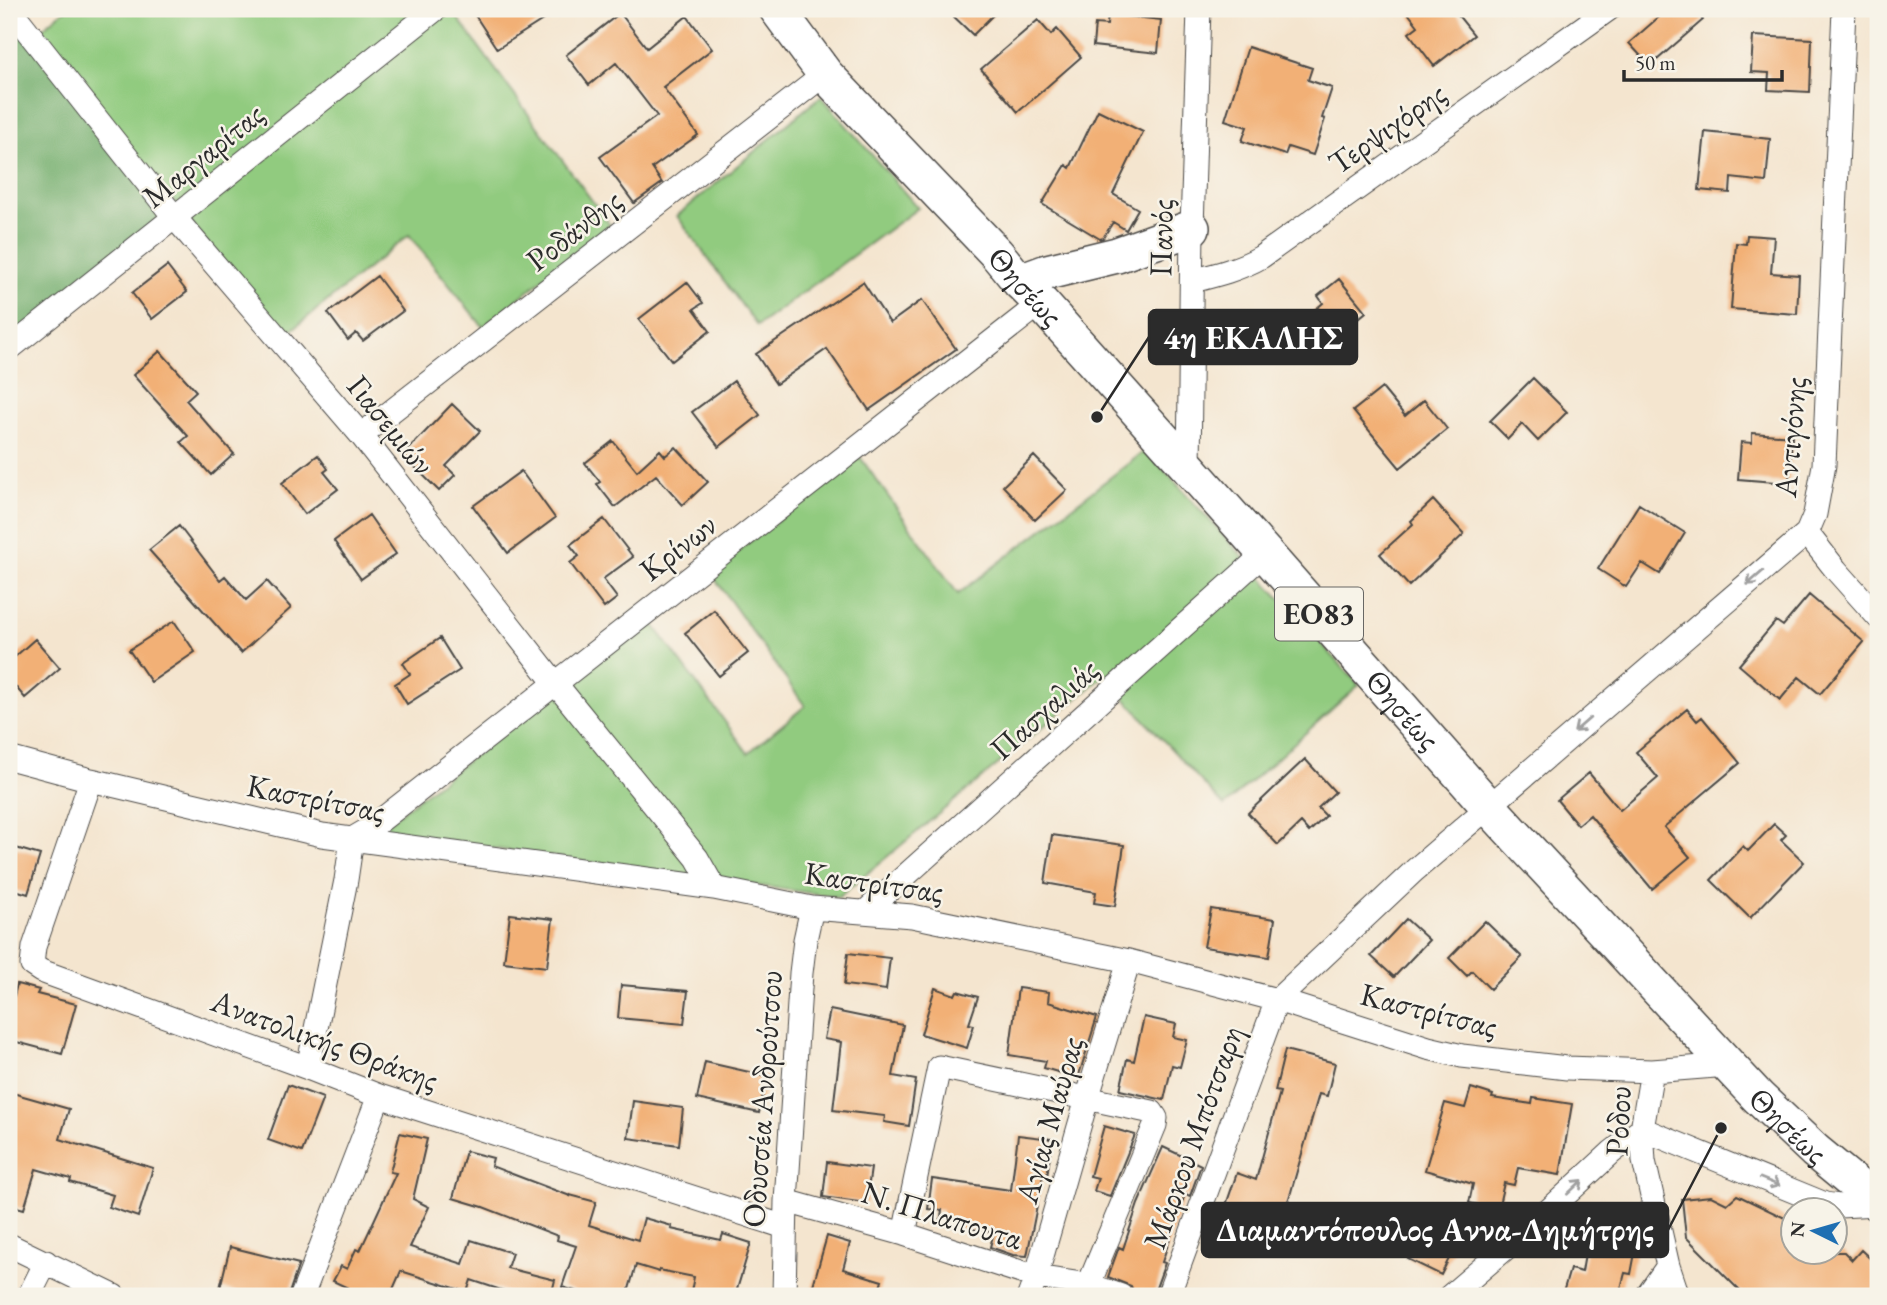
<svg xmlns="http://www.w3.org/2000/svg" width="1887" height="1305" font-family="'EB Garamond',serif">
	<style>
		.green { fill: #91cb7f; stroke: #5e7b55; stroke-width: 2 }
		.forest { fill: #74af6e; stroke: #506d4c; stroke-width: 2 }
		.building { fill: #f2b076 }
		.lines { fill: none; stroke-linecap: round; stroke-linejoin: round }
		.street-casing { stroke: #494744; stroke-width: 25 }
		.primary-casing { stroke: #494744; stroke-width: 38 }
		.street { stroke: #fff; stroke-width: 23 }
		.primary { stroke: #fff; stroke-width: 35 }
		.oneway { stroke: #a0a0a0 }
		.labels { text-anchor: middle; stroke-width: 5; stroke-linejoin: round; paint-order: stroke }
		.shield { fill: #f7f3e8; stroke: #686764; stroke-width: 2 }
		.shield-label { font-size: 30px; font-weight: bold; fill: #2b2b2b }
		.street-label { font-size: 32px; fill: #2b2b2b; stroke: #f7f3e8 }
		.leader { fill: none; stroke: #2b2b2b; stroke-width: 2.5 }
		.callout-dot { fill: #2b2b2b; stroke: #f7f3e8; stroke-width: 2.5 }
		.callout { fill: #2b2b2b; stroke: #2b2b2b; stroke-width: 2.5 }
		.callout-label { font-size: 33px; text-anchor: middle; font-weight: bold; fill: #fff }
	</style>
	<rect width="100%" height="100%" fill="#f7f3e8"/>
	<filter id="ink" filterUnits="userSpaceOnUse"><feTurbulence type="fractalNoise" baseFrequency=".0143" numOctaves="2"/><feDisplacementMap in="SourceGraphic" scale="14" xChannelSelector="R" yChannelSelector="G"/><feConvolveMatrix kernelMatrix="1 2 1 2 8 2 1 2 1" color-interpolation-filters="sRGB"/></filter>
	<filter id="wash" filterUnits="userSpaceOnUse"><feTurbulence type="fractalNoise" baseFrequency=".00686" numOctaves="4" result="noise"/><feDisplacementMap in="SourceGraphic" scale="28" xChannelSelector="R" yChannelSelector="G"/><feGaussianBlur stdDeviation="1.57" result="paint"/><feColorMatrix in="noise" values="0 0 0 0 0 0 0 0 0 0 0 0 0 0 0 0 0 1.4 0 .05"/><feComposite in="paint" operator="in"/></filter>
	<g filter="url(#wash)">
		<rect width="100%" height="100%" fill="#f4e5cf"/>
		<path class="green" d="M 66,9 L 451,9 L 610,225 L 483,327 L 409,235 L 283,337 L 38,32 Z
			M 821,96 L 918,208 L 757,326 L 677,216 Z
			M 1146,450 L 1359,685 L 1224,806 L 1104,676 L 839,897 L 375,832 L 650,620 L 748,753 L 805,706 L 710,572 L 860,457 L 958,594 Z"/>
		<path class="forest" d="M 9,15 L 175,219 L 9,352 Z"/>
		<g id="blocks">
			<path class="building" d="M 471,9 L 560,9 L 497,49 Z
				M 946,9 L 999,9 L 973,35 Z
				M 1405,9 L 1453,9 L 1474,35 L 1434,66 L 1409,33 L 1418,26 Z
				M 1668,9 L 1694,9 L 1703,20 L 1650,66 L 1629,43 Z
				M 620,13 L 647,48 L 687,16 L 712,49 L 663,87 L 698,135 L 652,168 L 662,183 L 634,203 L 600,157 L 657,116 L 616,63 L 589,85 L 566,55 Z
				M 1108,14 L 1161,20 L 1158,53 L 1093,46 L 1095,24 L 1107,25 Z
				M 1038,20 L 1051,35 L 1057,29 L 1081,57 L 1018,112 L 981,69 Z
				M 1753,36 L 1812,39 L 1810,92 L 1768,90 L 1769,73 L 1751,72 Z
				M 1248,47 L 1312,68 L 1308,80 L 1332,88 L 1322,118 L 1325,119 L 1313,155 L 1288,147 L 1285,155 L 1242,141 L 1247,127 L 1225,120 Z
				M 1098,110 L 1143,132 L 1113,194 L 1138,209 L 1126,230 L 1113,222 L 1103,238 L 1100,239 L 1042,204 L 1066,165 L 1070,168 Z
				M 1705,132 L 1770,139 L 1766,182 L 1731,178 L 1730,193 L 1699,190 Z
				M 1747,235 L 1774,237 L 1771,273 L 1799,275 L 1797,314 L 1731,309 L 1736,243 L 1746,244 Z
				M 167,266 L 187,292 L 152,319 L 132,293 Z
				M 377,276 L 403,311 L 363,341 L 356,333 L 348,340 L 328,313 Z
				M 1339,279 L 1366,312 L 1342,332 L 1345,336 L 1318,359 L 1293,328 L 1323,303 L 1318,296 Z
				M 687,282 L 703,303 L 694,309 L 710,331 L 672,361 L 639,319 Z
				M 863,282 L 890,323 L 922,300 L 956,349 L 869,410 L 827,349 L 776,384 L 756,354 Z
				M 160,351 L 196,391 L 186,400 L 234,454 L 211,475 L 181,442 L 188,436 L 133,375 Z
				M 1533,378 L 1567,412 L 1538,441 L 1522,424 L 1508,439 L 1490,421 Z
				M 734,381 L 760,415 L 719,447 L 692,412 Z
				M 1382,388 L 1405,416 L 1424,400 L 1447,429 L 1400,468 L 1353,411 Z
				M 452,404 L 480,431 L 446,466 L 455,475 L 439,491 L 403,455 Z
				M 1752,433 L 1792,436 L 1789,483 L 1738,479 L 1741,442 L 1752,443 Z
				M 613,441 L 637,471 L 660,450 L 665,456 L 676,447 L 708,482 L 683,505 L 656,475 L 615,507 L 597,484 L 600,482 L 585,463 Z
				M 318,455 L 328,469 L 324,472 L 338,489 L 305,514 L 282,483 Z
				M 1034,456 L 1067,490 L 1035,520 L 1003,486 Z
				M 521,471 L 555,518 L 508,553 L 473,506 Z
				M 1433,500 L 1464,534 L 1409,586 L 1380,554 L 1413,524 L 1411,521 Z
				M 1639,504 L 1685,533 L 1660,574 L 1642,563 L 1626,587 L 1598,569 Z
				M 369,515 L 396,554 L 361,579 L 334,541 Z
				M 604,519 L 633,557 L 603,579 L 617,598 L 604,608 L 570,563 L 579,556 L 570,545 Z
				M 179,526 L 220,580 L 225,576 L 246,600 L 267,581 L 291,608 L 241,653 L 149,550 Z
				M 1809,595 L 1864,642 L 1820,694 L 1799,677 L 1780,700 L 1739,665 L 1776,621 L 1783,626 Z
				M 714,610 L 748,653 L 719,676 L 685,633 Z
				M 174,621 L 195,652 L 151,682 L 129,650 Z
				M 440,638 L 460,670 L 407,704 L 395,684 L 410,674 L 403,663 Z
				M 35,639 L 60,668 L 25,698 L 9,679 L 9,662 Z
				M 1687,709 L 1697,721 L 1702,717 L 1740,763 L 1664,827 L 1690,857 L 1652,889 L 1590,815 L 1578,825 L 1557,800 L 1589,773 L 1620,810 L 1658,778 L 1636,752 Z
				M 1305,759 L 1335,792 L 1318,808 L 1326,816 L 1309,832 L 1301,823 L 1278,845 L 1248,813 Z
				M 1774,824 L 1786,835 L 1781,840 L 1804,862 L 1750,918 L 1711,880 L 1743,846 L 1748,851 Z
				M 1052,835 L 1124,845 L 1115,906 L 1094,903 L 1096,892 L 1045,883 Z
				M 9,846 L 40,855 L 28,894 L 9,888 Z
				M 1211,909 L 1275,919 L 1269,957 L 1204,947 Z
				M 510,914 L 553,919 L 547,967 L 504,962 Z
				M 1406,919 L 1429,940 L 1394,977 L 1371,956 Z
				M 1485,921 L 1522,957 L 1490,989 L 1472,971 L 1467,976 L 1449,958 Z
				M 848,953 L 890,958 L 886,990 L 844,985 Z
				M 17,984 L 39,990 L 37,994 L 76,1004 L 62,1054 L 9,1040 L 9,994 L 14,996 Z
				M 621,985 L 688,991 L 684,1024 L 618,1018 Z
				M 935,988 L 955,995 L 957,991 L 978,997 L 969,1024 L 974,1025 L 967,1048 L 921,1034 Z
				M 1018,988 L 1049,992 L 1048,1002 L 1097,1017 L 1078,1078 L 1044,1068 L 1046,1061 L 1009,1055 Z
				M 830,1010 L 903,1025 L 893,1076 L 916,1080 L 909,1126 L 884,1122 L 885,1116 L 833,1110 L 841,1042 L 824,1039 Z
				M 1144,1017 L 1176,1024 L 1173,1037 L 1187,1040 L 1180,1067 L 1172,1065 L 1164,1100 L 1120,1090 L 1127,1059 L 1134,1061 Z
				M 1285,1050 L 1335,1063 L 1327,1096 L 1319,1094 L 1291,1192 L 1279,1227 L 1225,1208 L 1237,1173 L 1256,1180 L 1280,1092 L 1275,1091 Z
				M 705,1062 L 767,1076 L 759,1113 L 697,1099 Z
				M 288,1085 L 323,1098 L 302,1152 L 268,1140 Z
				M 1471,1088 L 1493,1095 L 1492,1098 L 1532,1104 L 1533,1098 L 1572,1104 L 1560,1175 L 1518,1168 L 1514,1185 L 1504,1183 L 1498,1209 L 1469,1203 L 1473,1184 L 1425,1170 L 1445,1103 L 1465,1108 Z
				M 9,1092 L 69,1109 L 60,1139 L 153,1168 L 138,1217 L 109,1207 L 113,1195 L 70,1182 L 71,1179 L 36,1169 L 24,1209 L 9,1205 Z
				M 633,1101 L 683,1108 L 679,1145 L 628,1138 Z
				M 1104,1126 L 1135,1135 L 1110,1196 L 1094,1191 L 1098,1178 L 1090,1176 Z
				M 400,1133 L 427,1139 L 413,1199 L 429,1207 L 410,1247 L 463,1264 L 471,1240 L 512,1253 L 507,1268 L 555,1280 L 551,1296 L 519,1296 L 471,1280 L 467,1292 L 401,1271 L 390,1296 L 365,1296 L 333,1281 L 341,1266 L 347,1269 L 356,1249 L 360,1251 L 396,1173 L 390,1172 Z
				M 1018,1135 L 1052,1139 L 1047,1177 L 1043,1176 L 1027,1256 L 1013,1255 L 990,1247 L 994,1232 L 940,1225 L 942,1210 L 928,1209 L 932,1179 L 1011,1190 Z
				M 1163,1147 L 1201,1165 L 1190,1196 L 1185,1194 L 1162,1262 L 1165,1263 L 1153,1296 L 1135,1296 L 1131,1286 L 1108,1277 L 1119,1247 L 1123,1249 L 1138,1204 Z
				M 466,1151 L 493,1158 L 491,1166 L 570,1196 L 570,1195 L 596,1202 L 589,1225 L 638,1240 L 644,1218 L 672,1226 L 671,1229 L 721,1240 L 723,1234 L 751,1243 L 735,1296 L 690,1296 L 694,1277 L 659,1270 L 659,1272 L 636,1265 L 627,1296 L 592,1296 L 562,1287 L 576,1246 L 557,1240 L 558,1236 L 483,1207 L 453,1198 Z
				M 827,1162 L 871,1168 L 866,1203 L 823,1197 Z
				M 1737,1195 L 1793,1222 L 1793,1252 L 1844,1252 L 1852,1260 L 1861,1250 L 1878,1266 L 1878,1296 L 1745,1296 L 1686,1237 L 1682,1199 L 1711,1196 L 1727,1204 Z
				M 1592,1213 L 1641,1221 L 1631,1274 L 1625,1273 L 1619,1296 L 1562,1296 L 1570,1269 L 1582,1272 Z
				M 1427,1220 L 1460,1236 L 1441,1275 L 1408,1259 Z
				M 827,1236 L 850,1243 L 843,1269 L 882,1281 L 877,1296 L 810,1296 Z
				M 230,1247 L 299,1264 L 288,1296 L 275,1296 L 260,1293 L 259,1296 L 254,1296 L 220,1288 Z"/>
		</g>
	</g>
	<g filter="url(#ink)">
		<use href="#blocks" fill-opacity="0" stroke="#494744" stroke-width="2"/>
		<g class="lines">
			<defs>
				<path id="street" d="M 10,9 L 175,218 L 361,435 L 555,683 L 697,858 L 714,888
					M 1192,281 C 1216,275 1240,269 1261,257 L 1609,9
					M 9,349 L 436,9
					M 361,435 L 825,74
					M 1189,469 L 1192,228 L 1199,9
					M 1807,533 L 1836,570 L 1878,617
					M 9,758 L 91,780 L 322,835 L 714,888 L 812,908 L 912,916 L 1129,961 L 1277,1000 L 1428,1048 L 1462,1056 L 1567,1068 L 1652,1071 L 1728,1065
					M 91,780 L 34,947 L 32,965 L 41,971 L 308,1068 L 379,1096 L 785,1227
					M 352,839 L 371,828 L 1041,303
					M 865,912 L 1265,553
					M 308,1068 L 346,880 L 352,839
					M 1652,1071 L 1642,1129 L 1644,1161 L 1668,1266 L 1678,1296
					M 786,1201 L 904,1234 L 1036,1277 L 1089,1285 L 1121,1296
					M 904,1234 L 939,1067 L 1152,1112 L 1156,1118 L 1155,1125 L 1084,1296
					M 9,1245 L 114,1296
					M 29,1296 L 46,1262
					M 302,1296 L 379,1096
					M 784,1296 L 786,1201 L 801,973 L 805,940 L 812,908
					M 1029,1296 L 1036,1277 L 1087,1099 L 1129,961
					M 1168,1296 L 1277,1000 L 1415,870 L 1807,533 L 1815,514 L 1824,465 L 1844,9
					M 1450,1296 L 1534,1224 L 1612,1152 L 1642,1129 L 1825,1204 L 1839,1206 L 1878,1204
					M 1647,1296 L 1668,1266"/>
				<g id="primary">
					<path id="s1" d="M 777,9 L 825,74 L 996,253 L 1020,282 L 1041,303 L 1265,553 L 1488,806 L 1728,1065 L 1758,1097 L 1815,1151 L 1878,1203"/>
					<path d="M 1020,282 L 1047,272 L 1117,255 L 1192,228"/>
				</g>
			</defs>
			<use href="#street" class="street-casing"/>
			<use href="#primary" class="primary-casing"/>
			<use href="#street" class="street"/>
			<use href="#primary" class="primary"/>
		</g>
		<defs><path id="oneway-shaft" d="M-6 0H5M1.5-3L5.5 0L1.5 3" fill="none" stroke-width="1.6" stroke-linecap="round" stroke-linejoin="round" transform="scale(1.75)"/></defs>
		<g class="oneway">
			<use href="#oneway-shaft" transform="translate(1755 578) rotate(139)"/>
			<use href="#oneway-shaft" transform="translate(1582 725) rotate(139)"/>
			<use href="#oneway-shaft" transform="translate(1770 1182) rotate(22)"/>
			<use href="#oneway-shaft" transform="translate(1575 1187) rotate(-43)"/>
		</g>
	</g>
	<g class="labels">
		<rect class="shield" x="1275" y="587.5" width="88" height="53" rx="5"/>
		<g class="shield-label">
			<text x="1319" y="624">ΕΟ83</text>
		</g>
		<g class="street-label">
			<text transform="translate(1387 128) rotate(-35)" y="11">Τερψιχόρης</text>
			<text transform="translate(203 155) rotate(-39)" y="11">Μαργαρίτας</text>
			<text transform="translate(574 230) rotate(-38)" y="11">Ροδάνθης</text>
			<text transform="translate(1161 238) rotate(-89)" y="11">Πανός</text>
			<text dy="11" stroke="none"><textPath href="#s1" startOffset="373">Θησέως</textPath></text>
			<text transform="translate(391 425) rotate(51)" y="11">Γιασεμιών</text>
			<text transform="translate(1790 437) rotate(-85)" y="11">Αντιγόνης</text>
			<text transform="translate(678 547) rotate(-38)" y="11">Κρίνων</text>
			<text transform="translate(1044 709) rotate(-42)" y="11">Πασχαλιάς</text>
			<text dy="11" stroke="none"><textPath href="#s1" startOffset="940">Θησέως</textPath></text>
			<text transform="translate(316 798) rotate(11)" y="11">Καστρίτσας</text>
			<text transform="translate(874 882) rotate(8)" y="11">Καστρίτσας</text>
			<text transform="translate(1429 1010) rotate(14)" y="11">Καστρίτσας</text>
			<text transform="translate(325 1040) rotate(20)" y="11">Ανατολικής Θράκης</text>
			<text transform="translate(762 1099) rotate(-86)" y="11">Οδυσσέα Ανδρούτσου</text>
			<text transform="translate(1049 1120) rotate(-74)" y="11">Αγίας Μαύρας</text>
			<text transform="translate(1618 1121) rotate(-87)" y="11">Ρόδου</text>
			<text dy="11" stroke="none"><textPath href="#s1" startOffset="1507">Θησέως</textPath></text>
			<text transform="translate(1193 1137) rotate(-70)" y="11">Μάρκου Μπότσαρη</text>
			<text transform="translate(942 1215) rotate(17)" y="11">Ν. Πλαπουτα</text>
		</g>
	</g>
	<path class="leader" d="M1097 417L1149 337M1721 1128L1668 1230"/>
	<g class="callout-dot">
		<circle cx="1097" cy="417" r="7"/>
		<circle cx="1721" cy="1128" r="7"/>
	</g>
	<g class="callout">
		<rect x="1149" y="310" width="208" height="54" rx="7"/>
		<rect x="1202" y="1203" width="466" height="54" rx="7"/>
	</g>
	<g class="callout-label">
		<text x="1253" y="349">4η ΕΚΑΛΗΣ</text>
		<text x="1435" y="1241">Διαμαντόπουλος Αννα-Δημήτρης</text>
	</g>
	<rect width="1887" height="1305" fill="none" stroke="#f7f3e8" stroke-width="35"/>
	<g transform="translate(1814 1231) rotate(275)"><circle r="33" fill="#f7f3e8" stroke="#a5a39c" stroke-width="2"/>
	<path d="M0-5L12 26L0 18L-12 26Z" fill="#1f6fb2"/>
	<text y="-10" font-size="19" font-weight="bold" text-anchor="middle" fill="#2b2b2b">N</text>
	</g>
	<path d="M1624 70v10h158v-10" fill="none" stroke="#2b2b2b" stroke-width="3.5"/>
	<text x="1635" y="70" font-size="21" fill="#2b2b2b" stroke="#f7f3e8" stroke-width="5" paint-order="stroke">50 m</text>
</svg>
